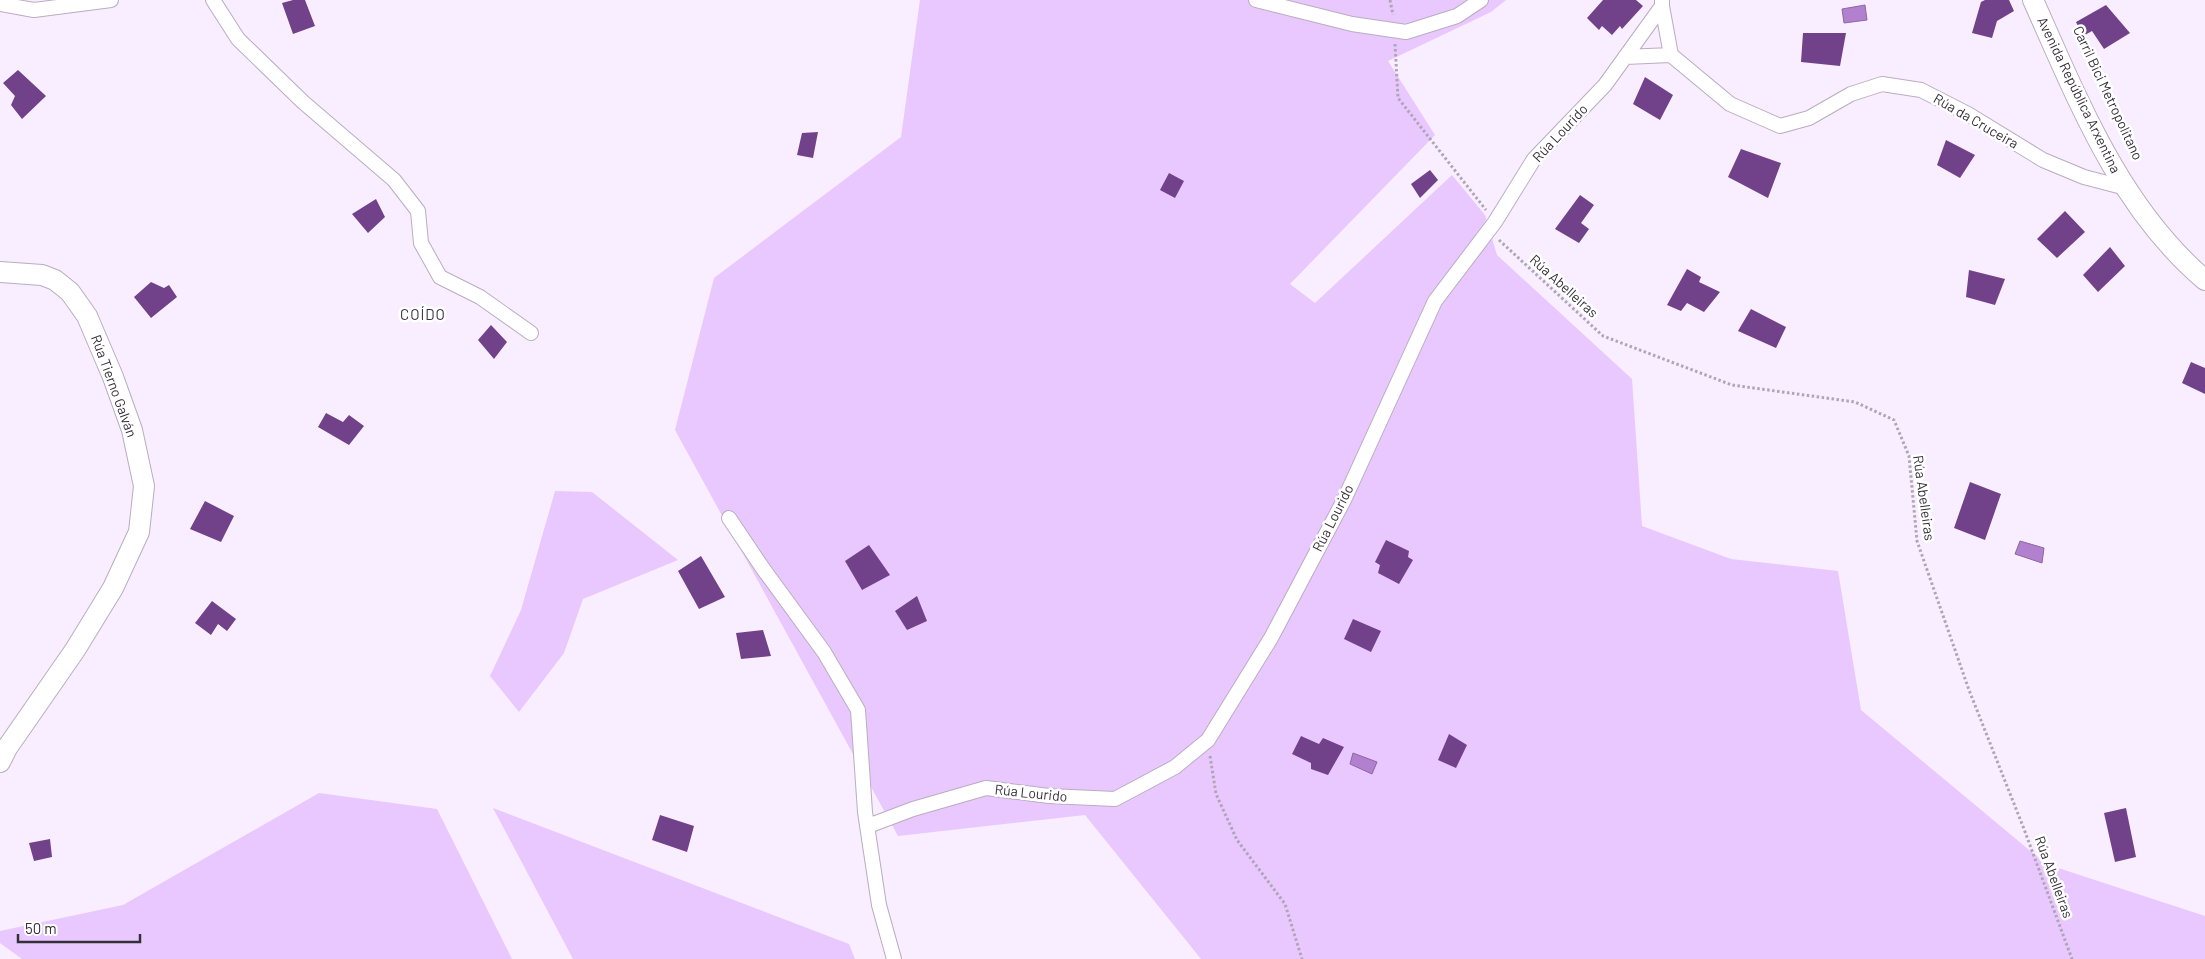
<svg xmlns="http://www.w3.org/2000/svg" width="2205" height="959" font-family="Barlow,sans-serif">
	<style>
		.green { fill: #e9c7ff }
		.water { fill: #b180ce; stroke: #8c68a1 }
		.building { fill: #71428a }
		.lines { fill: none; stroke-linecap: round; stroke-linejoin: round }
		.street-casing { stroke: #b9adc0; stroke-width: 16 }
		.secondary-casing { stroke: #b9adc0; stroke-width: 22 }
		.path { stroke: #aea6b4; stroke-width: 3; stroke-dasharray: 2.5 2.5; stroke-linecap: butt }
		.street { stroke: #fff; stroke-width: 14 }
		.secondary { stroke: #fff; stroke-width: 20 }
		.labels { text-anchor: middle; stroke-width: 5; stroke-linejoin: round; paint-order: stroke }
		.street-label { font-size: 14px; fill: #353038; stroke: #fff }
		.neighbourhood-label { font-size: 15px; letter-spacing: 1px; fill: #3a3040; stroke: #fff }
	</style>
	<rect width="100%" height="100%" fill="#f8eeff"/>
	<path class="green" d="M 920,0 L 1506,0 L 1491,12 L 1388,61 L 1435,135 L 1290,284 L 1315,303 L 1452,175 L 1485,215 L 1497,255 L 1632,379 L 1642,526 L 1731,559 L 1838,571 L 1861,710 L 2046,864 L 2205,916 L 2205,959 L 1201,959 L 1085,815 L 898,836 L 675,430 L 714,278 L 901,137 Z
		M 555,491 L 592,492 L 678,560 L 583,599 L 564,653 L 519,712 L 490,676 L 521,610 Z
		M 319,793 L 437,809 L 512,959 L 22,959 L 0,943 L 0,931 L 123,905 Z
		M 493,808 L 849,944 L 855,959 L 573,959 Z"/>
	<path class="water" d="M 1865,5 L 1867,20 L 1844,23 L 1842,9 Z
		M 2020,541 L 2044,548 L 2042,563 L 2015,554 Z
		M 1353,753 L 1377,762 L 1372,774 L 1350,764 Z"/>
	<path class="building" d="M 293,0 L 305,0 L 315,26 L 293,34 L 282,3 Z
		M 1603,0 L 1636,0 L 1643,6 L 1622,29 L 1620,26 L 1612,35 L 1602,26 L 1599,30 L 1587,18 Z
		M 1985,0 L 2009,0 L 2014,11 L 1997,21 L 1992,38 L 1972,33 L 1981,2 Z
		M 2106,5 L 2130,33 L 2104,49 L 2092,31 L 2083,36 L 2076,22 Z
		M 1803,33 L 1846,33 L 1840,66 L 1801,62 Z
		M 18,70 L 46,96 L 22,119 L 11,105 L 15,96 L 3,83 Z
		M 1645,77 L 1673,95 L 1660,120 L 1633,104 Z
		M 818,132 L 813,158 L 797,155 L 802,133 Z
		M 1946,140 L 1975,155 L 1960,178 L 1937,165 Z
		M 1741,149 L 1781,163 L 1768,198 L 1728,177 Z
		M 1430,170 L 1438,180 L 1420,198 L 1411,184 Z
		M 1169,173 L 1184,181 L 1175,198 L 1160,190 Z
		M 1580,195 L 1594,205 L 1581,223 L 1589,229 L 1579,243 L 1555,229 Z
		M 376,199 L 385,217 L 368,233 L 352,214 Z
		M 2065,211 L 2085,232 L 2057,258 L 2037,239 Z
		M 2110,247 L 2125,266 L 2098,292 L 2083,275 Z
		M 1687,269 L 1701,277 L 1699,282 L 1720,292 L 1704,312 L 1687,303 L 1681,311 L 1667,305 Z
		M 1969,270 L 2005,279 L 1995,305 L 1966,297 Z
		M 151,282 L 164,288 L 169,285 L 177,297 L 151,318 L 134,297 Z
		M 1751,309 L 1786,327 L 1776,348 L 1738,331 Z
		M 491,325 L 507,342 L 494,359 L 478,340 Z
		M 2191,362 L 2205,368 L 2205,394 L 2182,383 Z
		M 326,413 L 343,422 L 349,415 L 364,426 L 349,445 L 318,427 Z
		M 1970,482 L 2001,494 L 1985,540 L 1954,528 Z
		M 205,501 L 234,516 L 221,542 L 190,529 Z
		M 1386,540 L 1409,551 L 1408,557 L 1413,560 L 1399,584 L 1378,573 L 1380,565 L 1375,562 Z
		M 869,545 L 890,575 L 862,590 L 845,561 Z
		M 701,556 L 725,597 L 699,609 L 678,571 Z
		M 917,596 L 927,621 L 907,630 L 895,611 Z
		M 212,601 L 236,619 L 227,631 L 218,624 L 211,635 L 195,623 Z
		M 1353,619 L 1381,631 L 1371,652 L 1344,639 Z
		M 763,630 L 771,656 L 741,659 L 736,633 Z
		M 1449,734 L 1467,745 L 1456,768 L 1438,760 Z
		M 1301,736 L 1319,744 L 1323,738 L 1344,747 L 1328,775 L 1311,769 L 1311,763 L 1292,754 Z
		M 2126,808 L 2136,857 L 2115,862 L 2104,813 Z
		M 660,815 L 694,826 L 687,852 L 652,840 Z
		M 50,839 L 52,857 L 34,861 L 29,843 Z"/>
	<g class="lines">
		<defs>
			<path id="street" d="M 213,0 L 238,39 L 303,102 L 394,180 L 418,211 L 421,243 L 440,277 L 480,297 L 531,333
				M 1256,0 L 1352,24 L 1406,32 L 1457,16 L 1481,0
				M 0,4 L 34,10 L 111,0
				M 1671,55 L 1730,104 L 1780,126 L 1809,118 L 1851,94 L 1882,84 L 1921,90 L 1968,114 L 2043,160 L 2084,177 L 2126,188
				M 1625,57 L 1671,55 L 1662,6
				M 729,518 L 764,570 L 824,652 L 858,710 L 865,812 L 879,905 L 894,959
				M 868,826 L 913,809 L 986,788 L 1049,796 L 1115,799 L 1175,767 L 1208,740 L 1271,638 L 1344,500 L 1435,301 L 1495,222 L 1534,159 L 1605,85 L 1662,6 L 1662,0"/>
			<path id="secondary" d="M 2033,0 C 2078,100 2119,207 2205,280
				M 0,272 L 42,275 L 55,280 L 70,292 L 87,316 L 113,377 L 132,430 L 144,486 L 139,532 L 113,588 L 75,650 L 7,748 L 0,762"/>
		</defs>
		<use href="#street" class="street-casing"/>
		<use href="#secondary" class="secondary-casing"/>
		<path class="path" d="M 1390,0 L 1393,15
			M 1395,44 L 1398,98 L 1486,210
			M 1499,240 L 1603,336 L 1732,385 L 1855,402 L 1894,420 L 1909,456 L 1917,541 L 1969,690 L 2024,829 L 2072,959
			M 1210,756 L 1216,794 L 1237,840 L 1285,904 L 1302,959"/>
		<use href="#street" class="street"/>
		<use href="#secondary" class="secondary"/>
	</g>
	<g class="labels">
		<g class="street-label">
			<text transform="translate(2108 93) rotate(65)" y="5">Carril Bici Metropolitano</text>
			<text transform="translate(2079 95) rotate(64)" y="5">Avenida República Arxentina</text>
			<text transform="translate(1976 121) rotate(30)" y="5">Rúa da Cruceira</text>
			<text transform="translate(1560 133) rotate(-47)" y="5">Rúa Lourido</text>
			<text transform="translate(1564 286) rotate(42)" y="5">Rúa Abelleiras</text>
			<text transform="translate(114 386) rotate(70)" y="5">Rúa Tierno Galván</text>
			<text transform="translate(1924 498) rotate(82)" y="5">Rúa Abelleiras</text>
			<text transform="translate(1333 518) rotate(-63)" y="5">Rúa Lourido</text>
			<text transform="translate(1031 793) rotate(6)" y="5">Rúa Lourido</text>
			<text transform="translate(2054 877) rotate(70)" y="5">Rúa Abelleiras</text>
		</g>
		<g class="neighbourhood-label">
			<text x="423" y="320">COÍDO</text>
		</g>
	</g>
	<path d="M18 934v8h122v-8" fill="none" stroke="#353038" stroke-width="2.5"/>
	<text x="25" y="934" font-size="15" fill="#353038" stroke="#ffffff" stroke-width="4" paint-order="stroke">50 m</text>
</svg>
